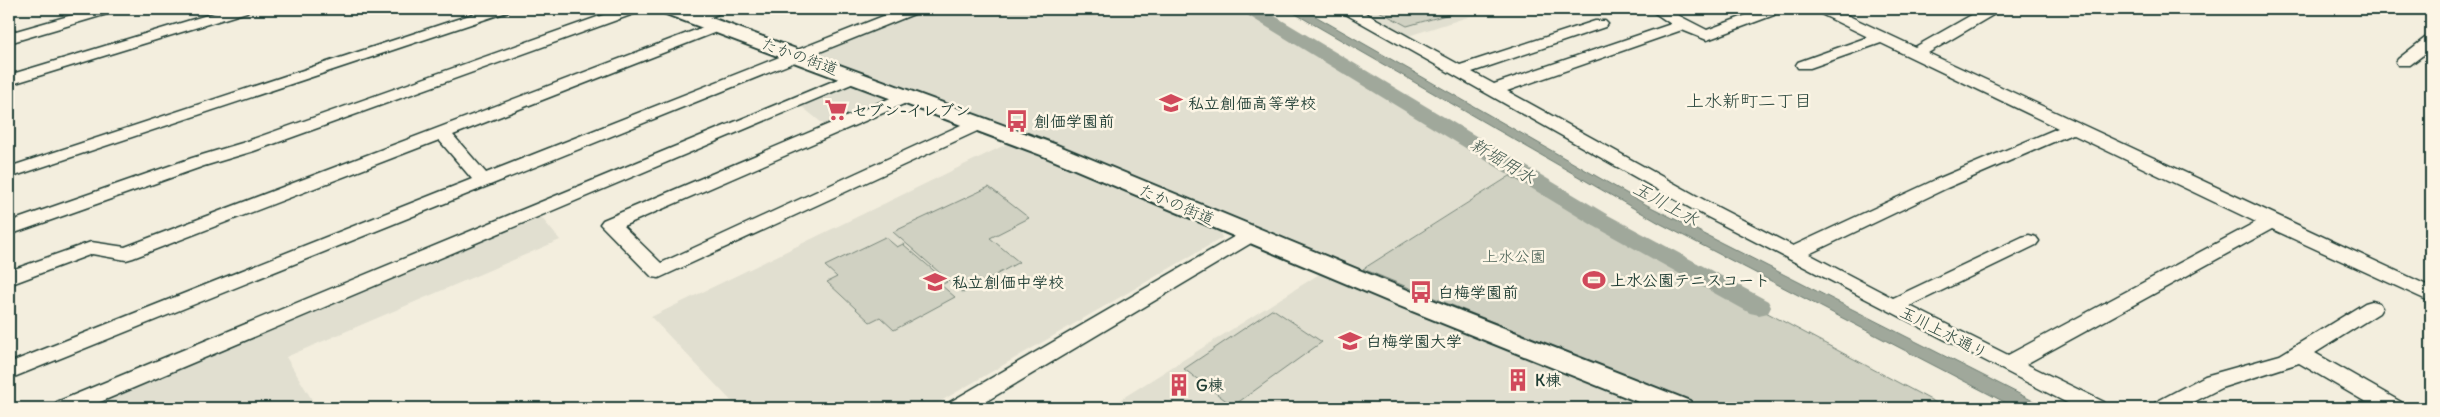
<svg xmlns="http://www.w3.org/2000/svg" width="2440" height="417" font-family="Delius,'Klee One',sans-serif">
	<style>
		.built { fill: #e1dfd0 }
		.green { fill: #d0d1c2; stroke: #78877b }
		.water { fill: #a0a89b; stroke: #6c7d72 }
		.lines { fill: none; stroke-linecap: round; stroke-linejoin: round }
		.canal { fill: #a0a89b; fill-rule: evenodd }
		.minor-casing { stroke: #1f3d34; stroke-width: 3 }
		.tertiary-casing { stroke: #1f3d34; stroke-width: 4 }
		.minor { fill: #fcf5e5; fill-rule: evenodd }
		.tertiary { fill: #fcf5e5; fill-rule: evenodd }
		.labels { text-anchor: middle; stroke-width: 5; stroke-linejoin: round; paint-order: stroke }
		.street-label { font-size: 16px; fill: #1f3d34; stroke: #fcf5e5 }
		.poi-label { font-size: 16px; font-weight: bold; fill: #1f3d34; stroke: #fcf5e5; text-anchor: start }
		.park-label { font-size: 16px; fill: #425b50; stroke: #fcf5e5 }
		.neighbourhood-label { font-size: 18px; fill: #1f3d34; stroke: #fcf5e5 }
		.water-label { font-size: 18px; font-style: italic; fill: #465d53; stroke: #fcf5e5 }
	</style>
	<rect width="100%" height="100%" fill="#f3eede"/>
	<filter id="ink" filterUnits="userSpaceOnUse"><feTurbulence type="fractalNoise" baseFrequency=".02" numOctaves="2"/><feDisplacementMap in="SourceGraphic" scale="10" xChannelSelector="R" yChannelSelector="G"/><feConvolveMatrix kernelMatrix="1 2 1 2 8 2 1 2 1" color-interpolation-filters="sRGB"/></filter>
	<g filter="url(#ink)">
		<path class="built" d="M 925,9 L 1244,9 L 1512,174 L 1363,269 L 1076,151 L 813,55 Z
			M 1355,9 L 1493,9 L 1405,37 Z
			M 845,86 L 861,86 L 894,98 L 827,127 L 801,106 Z
			M 1011,142 L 1219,230 L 1222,238 L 929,408 L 738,408 L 651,317 Z
			M 536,211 L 560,240 L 286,357 L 317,408 L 65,408 Z
			M 1321,273 L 1653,408 L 1107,408 Z"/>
		<path class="green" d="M 1375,9 L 1467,9 L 1407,26 Z
			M 1510,176 L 1946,408 L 1704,408 L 1363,269 Z
			M 989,187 L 1029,218 L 990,238 L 1019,262 L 963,293 L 893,232 Z
			M 885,237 L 897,247 L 903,244 L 947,282 L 941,285 L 955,297 L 894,330 L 880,317 L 870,322 L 827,282 L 837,277 L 825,266 Z
			M 1273,309 L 1322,342 L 1233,406 L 1184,369 Z"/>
		<path class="water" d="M 1287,9 L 1303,9 L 1647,205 L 2047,408 L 2016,408 L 1661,224 Z"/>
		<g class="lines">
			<path class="canal" d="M 1241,9 L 1263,9 L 1608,215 L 1768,301 L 1771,307 L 1768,313 L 1759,315 L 1750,313 L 1592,225 L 1244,13 Z"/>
			<defs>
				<path id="minor" d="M 93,9 L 117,9 L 114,12 L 9,43 L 9,33 Z
					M 227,9 L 250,9 L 247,12 L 9,85 L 9,75 Z
					M 488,9 L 510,9 L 507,12 L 9,178 L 9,167 Z
					M 620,9 L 642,9 L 639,12 L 254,151 L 204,166 L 9,235 L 9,222 L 192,158 L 242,143 Z
					M 705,9 L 726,9 L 723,12 L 695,23 L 687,18 L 690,15 Z
					M 901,9 L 922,9 L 919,12 L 9,379 L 9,363 L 472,179 L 439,140 L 133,258 L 126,260 L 92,254 L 9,285 L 9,271 L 91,242 L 125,247 L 714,23 L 724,23 L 727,26 L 724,29 L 453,135 L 486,173 Z
					M 1339,9 L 1358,9 L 1460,65 L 1595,21 L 1605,21 L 1608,24 L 1605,27 L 1472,72 L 1494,84 L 1671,24 L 1649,9 L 1666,9 L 1707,30 L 1757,11 L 1756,9 L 1774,9 L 1777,12 L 1774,15 L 1707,40 L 1682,30 L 1507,91 L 1706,201 L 1793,246 L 1935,180 L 2058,128 L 1881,43 L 1810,68 L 1798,68 L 1796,65 L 1798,62 L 1868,37 L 1817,12 L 1815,9 L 1834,9 L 1915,47 L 1982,9 L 2000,9 L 1998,12 L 1928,53 L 2431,287 L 2431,302 L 2272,229 L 2026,364 L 2104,402 L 2107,408 L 2077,408 L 1692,209 L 1342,12 ZM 2072,134 L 2256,222 L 2008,355 L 1910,306 L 2036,245 L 2039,241 L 2036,237 L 2029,235 L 2022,237 L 1893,298 L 1809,254 L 1947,188 Z
					M 2431,36 L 2431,49 L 2410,65 L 2398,65 L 2396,62 L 2398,59 L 2425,38 Z
					M 855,72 L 861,74 L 863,77 L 861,80 L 86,408 L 54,408 L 57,402 Z
					M 907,91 L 913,92 L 915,96 L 913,100 L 623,226 L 661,263 L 974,119 L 986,119 L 989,123 L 986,127 L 659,278 L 652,277 L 600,224 L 603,220 Z
					M 1251,229 L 1258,231 L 1261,235 L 1258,239 L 975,408 L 947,408 L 950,402 L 1244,231 Z
					M 2372,301 L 2379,303 L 2382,308 L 2379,313 L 2315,353 L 2401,402 L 2404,408 L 2376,408 L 2299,363 L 2221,388 L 2182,408 L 2153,408 L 2156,402 L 2205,376 L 2280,355 L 2365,303 Z"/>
				<path id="tertiary" d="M 660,9 L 687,9 L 1057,145 L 1415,293 L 1690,401 L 1694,408 L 1653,408 L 1397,305 L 1041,155 L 663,13 Z"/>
			</defs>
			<use href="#minor" class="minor-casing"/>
			<use href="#tertiary" class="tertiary-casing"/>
			<use href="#minor" class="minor"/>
			<use href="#tertiary" class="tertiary"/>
		</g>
	</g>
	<defs>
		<symbol id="school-bare" viewBox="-9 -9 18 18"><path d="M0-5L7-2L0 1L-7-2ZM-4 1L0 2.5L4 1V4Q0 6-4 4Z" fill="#d1495b" stroke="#fcf5e5" stroke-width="2.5" paint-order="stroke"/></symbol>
		<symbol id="supermarket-bare" viewBox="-9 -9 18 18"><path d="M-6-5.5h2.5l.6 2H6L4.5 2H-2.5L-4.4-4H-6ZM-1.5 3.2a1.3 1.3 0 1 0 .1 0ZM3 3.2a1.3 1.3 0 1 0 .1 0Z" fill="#d1495b" stroke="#fcf5e5" stroke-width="2.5" paint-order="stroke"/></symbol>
		<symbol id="bus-bare" viewBox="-9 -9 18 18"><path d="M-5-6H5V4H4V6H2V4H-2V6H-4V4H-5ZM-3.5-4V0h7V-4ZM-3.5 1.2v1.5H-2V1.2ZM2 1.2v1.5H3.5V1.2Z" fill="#d1495b" stroke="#fcf5e5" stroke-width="2.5" paint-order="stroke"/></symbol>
		<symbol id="stadium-bare" viewBox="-9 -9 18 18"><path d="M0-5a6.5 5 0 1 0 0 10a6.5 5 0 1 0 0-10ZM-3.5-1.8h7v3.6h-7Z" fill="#d1495b" stroke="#fcf5e5" stroke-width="2.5" paint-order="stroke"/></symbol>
		<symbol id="university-bare" viewBox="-9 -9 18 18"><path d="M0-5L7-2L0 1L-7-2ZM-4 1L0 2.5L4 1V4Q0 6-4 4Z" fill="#d1495b" stroke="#fcf5e5" stroke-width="2.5" paint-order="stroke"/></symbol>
		<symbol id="building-bare" viewBox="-9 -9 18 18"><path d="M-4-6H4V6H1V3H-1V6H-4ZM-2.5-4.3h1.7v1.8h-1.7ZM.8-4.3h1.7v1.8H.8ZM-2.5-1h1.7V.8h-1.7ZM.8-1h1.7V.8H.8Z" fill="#d1495b" stroke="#fcf5e5" stroke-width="2.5" paint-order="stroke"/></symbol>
	</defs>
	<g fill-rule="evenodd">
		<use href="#school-bare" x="1155" y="87" width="32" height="32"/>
		<use href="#supermarket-bare" x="820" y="94" width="32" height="32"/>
		<use href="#bus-bare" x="1001" y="105" width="32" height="32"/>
		<use href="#stadium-bare" x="1578" y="264" width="32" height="32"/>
		<use href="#school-bare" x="919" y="266" width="32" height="32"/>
		<use href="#bus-bare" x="1405" y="276" width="32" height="32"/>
		<use href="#university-bare" x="1334" y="325" width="32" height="32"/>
		<use href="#building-bare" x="1502" y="364" width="32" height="32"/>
		<use href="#building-bare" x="1163" y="369" width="32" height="32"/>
	</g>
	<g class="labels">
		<g class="street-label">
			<text transform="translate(800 56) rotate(20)" y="6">たかの街道</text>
			<text transform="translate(1177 204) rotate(23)" y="6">たかの街道</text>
			<text transform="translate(1944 332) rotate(27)" y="6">玉川上水通り</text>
		</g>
		<g class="poi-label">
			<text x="1188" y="109">私立創価高等学校</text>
			<text x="852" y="116">セブン-イレブン</text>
			<text x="1034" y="127">創価学園前</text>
			<text x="1610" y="286">上水公園テニスコート</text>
			<text x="952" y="288">私立創価中学校</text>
			<text x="1438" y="298">白梅学園前</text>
			<text x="1366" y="347">白梅学園大学</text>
			<text x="1535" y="386">K棟</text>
			<text x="1196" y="391">G棟</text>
		</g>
		<g class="park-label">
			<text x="1514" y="262">上水公園</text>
		</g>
		<g class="neighbourhood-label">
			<text x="1749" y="107">上水新町二丁目</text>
		</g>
		<g class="water-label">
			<text transform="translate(1503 161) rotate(31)" y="6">新堀用水</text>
			<text transform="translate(1666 204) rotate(29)" y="6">玉川上水</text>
		</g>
	</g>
	<rect width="2440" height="417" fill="none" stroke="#fcf5e5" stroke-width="30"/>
	<rect x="15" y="15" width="2410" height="387" fill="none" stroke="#1f3d34" stroke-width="2" filter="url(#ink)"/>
</svg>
